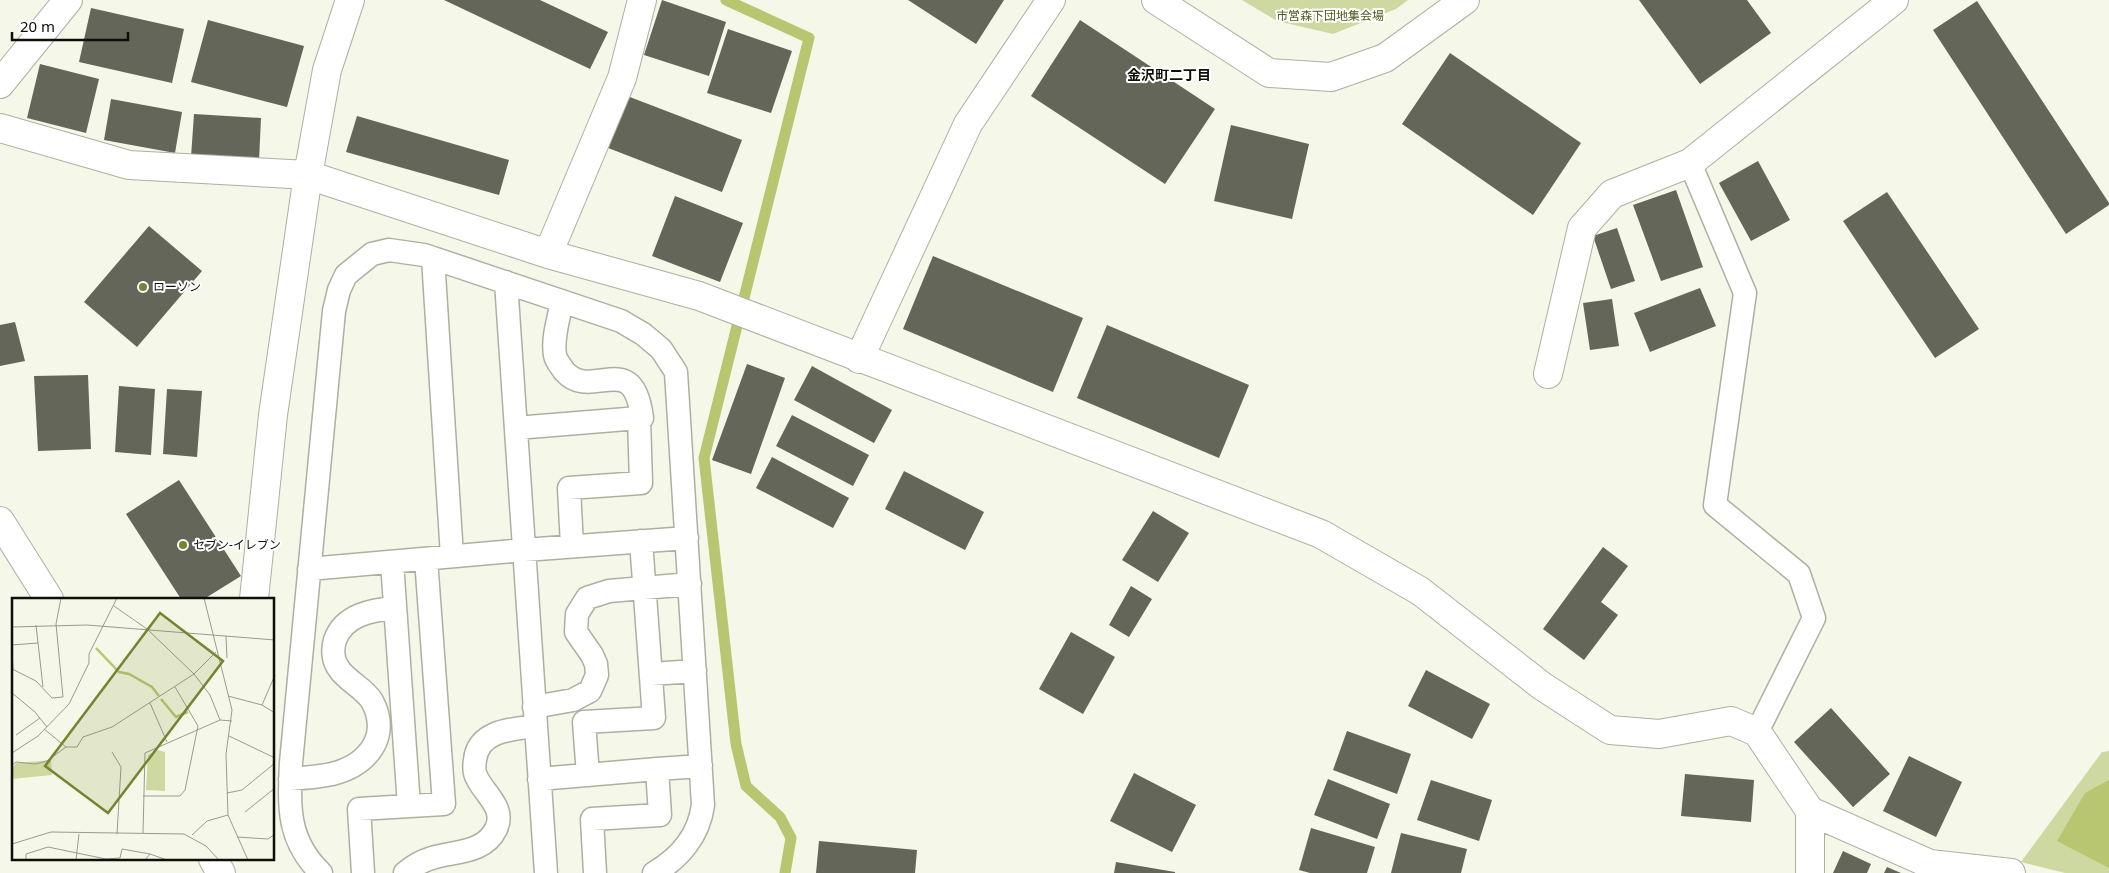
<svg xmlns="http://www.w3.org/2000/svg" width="2109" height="873" font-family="'Noto Sans','Noto Sans JP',sans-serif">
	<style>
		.green { fill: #ced9a1 }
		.water { fill: #b8c671 }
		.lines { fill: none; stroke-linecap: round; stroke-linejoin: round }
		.stream { stroke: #b8c671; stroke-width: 11 }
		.building { fill: #636658 }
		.service-casing { stroke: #adb0a1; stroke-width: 25 }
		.minor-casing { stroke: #adb0a1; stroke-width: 30 }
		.tertiary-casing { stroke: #adb0a1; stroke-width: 30 }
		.service { stroke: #fff; stroke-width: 22 }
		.minor { stroke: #fff; stroke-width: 28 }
		.tertiary { stroke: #fff; stroke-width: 28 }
		.poi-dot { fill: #768330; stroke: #fff; stroke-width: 2 }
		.labels { text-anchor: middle; stroke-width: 4; stroke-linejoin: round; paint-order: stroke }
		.park-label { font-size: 12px; fill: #515a1c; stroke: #fff }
		.poi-label { font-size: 12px; fill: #0e0f09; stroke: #fff; text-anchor: start }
		.neighbourhood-label { font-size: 14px; font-weight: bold; fill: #0e0f09; stroke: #fff }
		.inset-river { fill: none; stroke: #b8c671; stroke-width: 2.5 }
		.inset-road { fill: none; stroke: #999b8f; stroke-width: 1 }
		.view { fill: #768330; fill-opacity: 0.15; stroke: #768330; stroke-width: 2.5 }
		.inset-edge { fill: none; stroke: #0e0f09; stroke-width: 2.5 }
	</style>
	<rect width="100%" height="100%" fill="#f5f8e8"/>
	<path class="green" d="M 1242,0 L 1408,0 L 1396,9 L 1333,34 L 1277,21 Z
		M 2109,751 L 2109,873 L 2065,873 L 2021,862 L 2102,752 Z"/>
	<path class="water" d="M 2109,780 L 2109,868 L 2057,841 L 2085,793 Z"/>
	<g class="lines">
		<path class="stream" d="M 726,0 L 809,38 L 704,458 L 736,744 L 746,786 L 780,817 L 791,838 L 785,873"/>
	</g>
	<path class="building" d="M 444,0 L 540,0 L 608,32 L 590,69 Z
		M 662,0 L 726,22 L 709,76 L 644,55 Z
		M 908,0 L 1004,0 L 976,44 Z
		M 1639,0 L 1747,0 L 1771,33 L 1700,84 Z
		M 1977,1 L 2109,203 L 2109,205 L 2066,234 L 1933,30 Z
		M 91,8 L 184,29 L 172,83 L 79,62 Z
		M 208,20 L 304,46 L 287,107 L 191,82 Z
		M 1080,20 L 1215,109 L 1165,184 L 1031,96 Z
		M 728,29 L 792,51 L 771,113 L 707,93 Z
		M 1450,53 L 1581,143 L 1533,215 L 1402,124 Z
		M 40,64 L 99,79 L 86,133 L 27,118 Z
		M 622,94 L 742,140 L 722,192 L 603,146 Z
		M 111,99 L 182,112 L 175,153 L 104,140 Z
		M 194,114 L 261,118 L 259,161 L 191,157 Z
		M 357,116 L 509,160 L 499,195 L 346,152 Z
		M 1231,125 L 1309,144 L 1292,219 L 1214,201 Z
		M 1758,161 L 1790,220 L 1751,241 L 1719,183 Z
		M 1676,190 L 1703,267 L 1661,281 L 1633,205 Z
		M 1887,192 L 1979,329 L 1935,358 L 1843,221 Z
		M 675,196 L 743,223 L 720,282 L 652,256 Z
		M 149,226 L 202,271 L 137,347 L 84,302 Z
		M 1617,228 L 1635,281 L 1611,289 L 1593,236 Z
		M 933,256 L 1083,318 L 1053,392 L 903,329 Z
		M 1700,288 L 1716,326 L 1650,352 L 1634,313 Z
		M 1612,299 L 1619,346 L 1590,350 L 1583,303 Z
		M 15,322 L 25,361 L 0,366 L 0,325 Z
		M 1107,325 L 1249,385 L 1219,458 L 1077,398 Z
		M 747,364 L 785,378 L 751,474 L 712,460 Z
		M 812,366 L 892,410 L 874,443 L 794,400 Z
		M 88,375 L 91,449 L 38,451 L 34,376 Z
		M 119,386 L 155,389 L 151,455 L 115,452 Z
		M 167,389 L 202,391 L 197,457 L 163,454 Z
		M 792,415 L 869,455 L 853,486 L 776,446 Z
		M 772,457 L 849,498 L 833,528 L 756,488 Z
		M 904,471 L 984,512 L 965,550 L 885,509 Z
		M 179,480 L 241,576 L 204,599 L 181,599 L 126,514 Z
		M 1153,511 L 1189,533 L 1158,582 L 1122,560 Z
		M 1603,547 L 1628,566 L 1601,602 L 1618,615 L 1584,660 L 1543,629 Z
		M 1131,586 L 1152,599 L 1129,637 L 1109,625 Z
		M 1071,632 L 1115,657 L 1083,714 L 1039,689 Z
		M 1426,670 L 1490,704 L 1472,739 L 1408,706 Z
		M 1831,708 L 1890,774 L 1853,807 L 1794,742 Z
		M 1347,731 L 1411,754 L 1397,794 L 1333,770 Z
		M 1909,756 L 1962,782 L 1936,837 L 1883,811 Z
		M 1134,773 L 1196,805 L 1172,852 L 1110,821 Z
		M 1685,774 L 1754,780 L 1751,822 L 1681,816 Z
		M 1328,779 L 1390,804 L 1377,839 L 1314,815 Z
		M 1431,780 L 1492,800 L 1479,841 L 1417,820 Z
		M 1311,828 L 1375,847 L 1367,873 L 1310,873 L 1299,870 Z
		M 1401,833 L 1467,849 L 1461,873 L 1391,873 Z
		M 819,841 L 917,850 L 915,873 L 816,873 Z
		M 1843,851 L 1871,864 L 1867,873 L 1833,873 Z
		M 1116,862 L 1175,872 L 1175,873 L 1114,873 Z
		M 1887,867 L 1901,873 L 1884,873 Z"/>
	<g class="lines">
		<defs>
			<path id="service" d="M 1690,163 L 1745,293 L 1715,505 L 1799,574 L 1814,618 L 1757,732
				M 433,258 L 452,556
				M 506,282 L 546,873
				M 562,301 C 559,318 552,338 555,355 C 556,361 561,366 564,371 C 592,403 633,346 642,418
				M 516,428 L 639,418 L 641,483 L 569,488 L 572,546
				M 392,562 L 409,806
				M 309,569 L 524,550 L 687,538
				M 651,674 L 695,671
				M 534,707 L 573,700 L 590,691 L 594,682 L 597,675 L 596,664 L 592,655 L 576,632 L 577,614 L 587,598 L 609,591 L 690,584
				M 657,769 L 701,766
				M 588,775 L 584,722 L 654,718 L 641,541
				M 290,779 C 304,778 318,777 332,774 C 368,765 391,736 372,701 C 364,688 347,681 339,669 C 333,661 332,650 335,640 C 344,615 371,610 395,608
				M 539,779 L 657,769 L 660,815 L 592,819 L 595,873
				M 321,873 C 287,840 289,807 291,763 L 334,311 L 339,290 L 346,275 L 372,254 L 389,250 L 424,255 L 621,321 L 643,334 L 661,349 L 676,372 L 703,805 C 699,835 680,858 654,873
				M 363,873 L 359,809 L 444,804 L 426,559
				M 405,873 C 413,866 422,861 432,858 C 453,851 484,854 496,829 C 506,808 485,795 477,778 C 474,773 474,766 475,760 C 478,730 513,729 536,726"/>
			<path id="minor" d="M 1156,0 L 1269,73 L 1331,77 L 1385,58 L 1465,0
				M 0,84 L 68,0
				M 0,128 L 129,165 L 308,175 L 548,254 L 699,296 L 1321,534 L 1420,591 L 1542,686 L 1610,730 L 1659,734 L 1731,721 L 1757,732 L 1810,811 L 1930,864 L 2011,873
				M 548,254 L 622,78 L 642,0
				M 859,359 L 968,124 L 1051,0
				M 1548,374 L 1582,228 L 1612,194 L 1690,163 L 1894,0
				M 254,599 L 273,415 L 308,175 L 327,70 L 350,0
				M 1810,873 L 1810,811"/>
			<path id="tertiary" d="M 0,521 L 49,599
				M 213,859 L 221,873"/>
		</defs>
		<use href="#service" class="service-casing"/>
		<use href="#minor" class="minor-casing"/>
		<use href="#tertiary" class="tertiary-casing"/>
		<use href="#service" class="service"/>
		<use href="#minor" class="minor"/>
		<use href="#tertiary" class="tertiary"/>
	</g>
	<g class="poi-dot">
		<circle cx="143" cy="287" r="5"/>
		<circle cx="183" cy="545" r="5"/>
	</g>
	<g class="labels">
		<g class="park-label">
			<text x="1330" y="20">市営森下団地集会場</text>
		</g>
		<g class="poi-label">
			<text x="153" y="291">ローソン</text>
			<text x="193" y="549">セブン-イレブン</text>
		</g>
		<g class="neighbourhood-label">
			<text x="1169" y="80">金沢町二丁目</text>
		</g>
	</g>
	<g transform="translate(12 598)">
		<rect width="262" height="262" fill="#f5f8e8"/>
		<path d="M 146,152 L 153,154 L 153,193 L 134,192 L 136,157 ZM 39,162 L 40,177 L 0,181 L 0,170 L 4,165 Z" fill="#ced9a1"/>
		<path class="inset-river" d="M 84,50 L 107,74 L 117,76 L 140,89 L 147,98M 149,101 L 164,119 L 176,114"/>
		<path class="inset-road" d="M 192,0 L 220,112 L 214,156 L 216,217 L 236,262M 102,8 L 135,31 L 182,76 L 198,97 L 208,122M 24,27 L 31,89M 0,29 L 75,27 L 263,42M 214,38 L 215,60M 0,47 L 26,45M 0,54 L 1,71M 0,71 L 24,83 L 40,100 L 51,99 L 44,26 L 49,0M 0,95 L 23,114 L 35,129M 216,98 L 250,107 L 263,77M 138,105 L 155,144M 250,107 L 263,115M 32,131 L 54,149M 4,137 L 28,120M 217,138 L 263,160M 100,154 L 109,169 L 105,236M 0,155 L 26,138 L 57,106 L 77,65 L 77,56 L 105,0M 0,167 L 4,164 L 24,166 L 35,163 L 54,149 L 65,149 L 71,139 L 100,129 L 182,76 L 204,54M 215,195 L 230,192 L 263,165M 131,198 L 168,198 L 173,192 L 186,128 L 163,89M 233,214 L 263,190M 131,235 L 133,155 L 208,122 L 220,123M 180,237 L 195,223 L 216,217M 225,239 L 256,241 L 263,236M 0,246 L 39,234 L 172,236 L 194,248 L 207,262M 14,262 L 14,256 L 36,249 L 94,261 L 108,260 L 110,251 L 138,256M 64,262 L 67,236M 133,262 L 138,256 L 155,262"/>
		<path class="view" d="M 148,15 L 211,63 L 96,215 L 33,168 Z"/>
		<rect width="262" height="262" class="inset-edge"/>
	</g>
	<path d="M12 32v8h116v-8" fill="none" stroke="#0e0f09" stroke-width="2.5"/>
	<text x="20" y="32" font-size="15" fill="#0e0f09" stroke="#ffffff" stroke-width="4" paint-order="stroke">20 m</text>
</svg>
